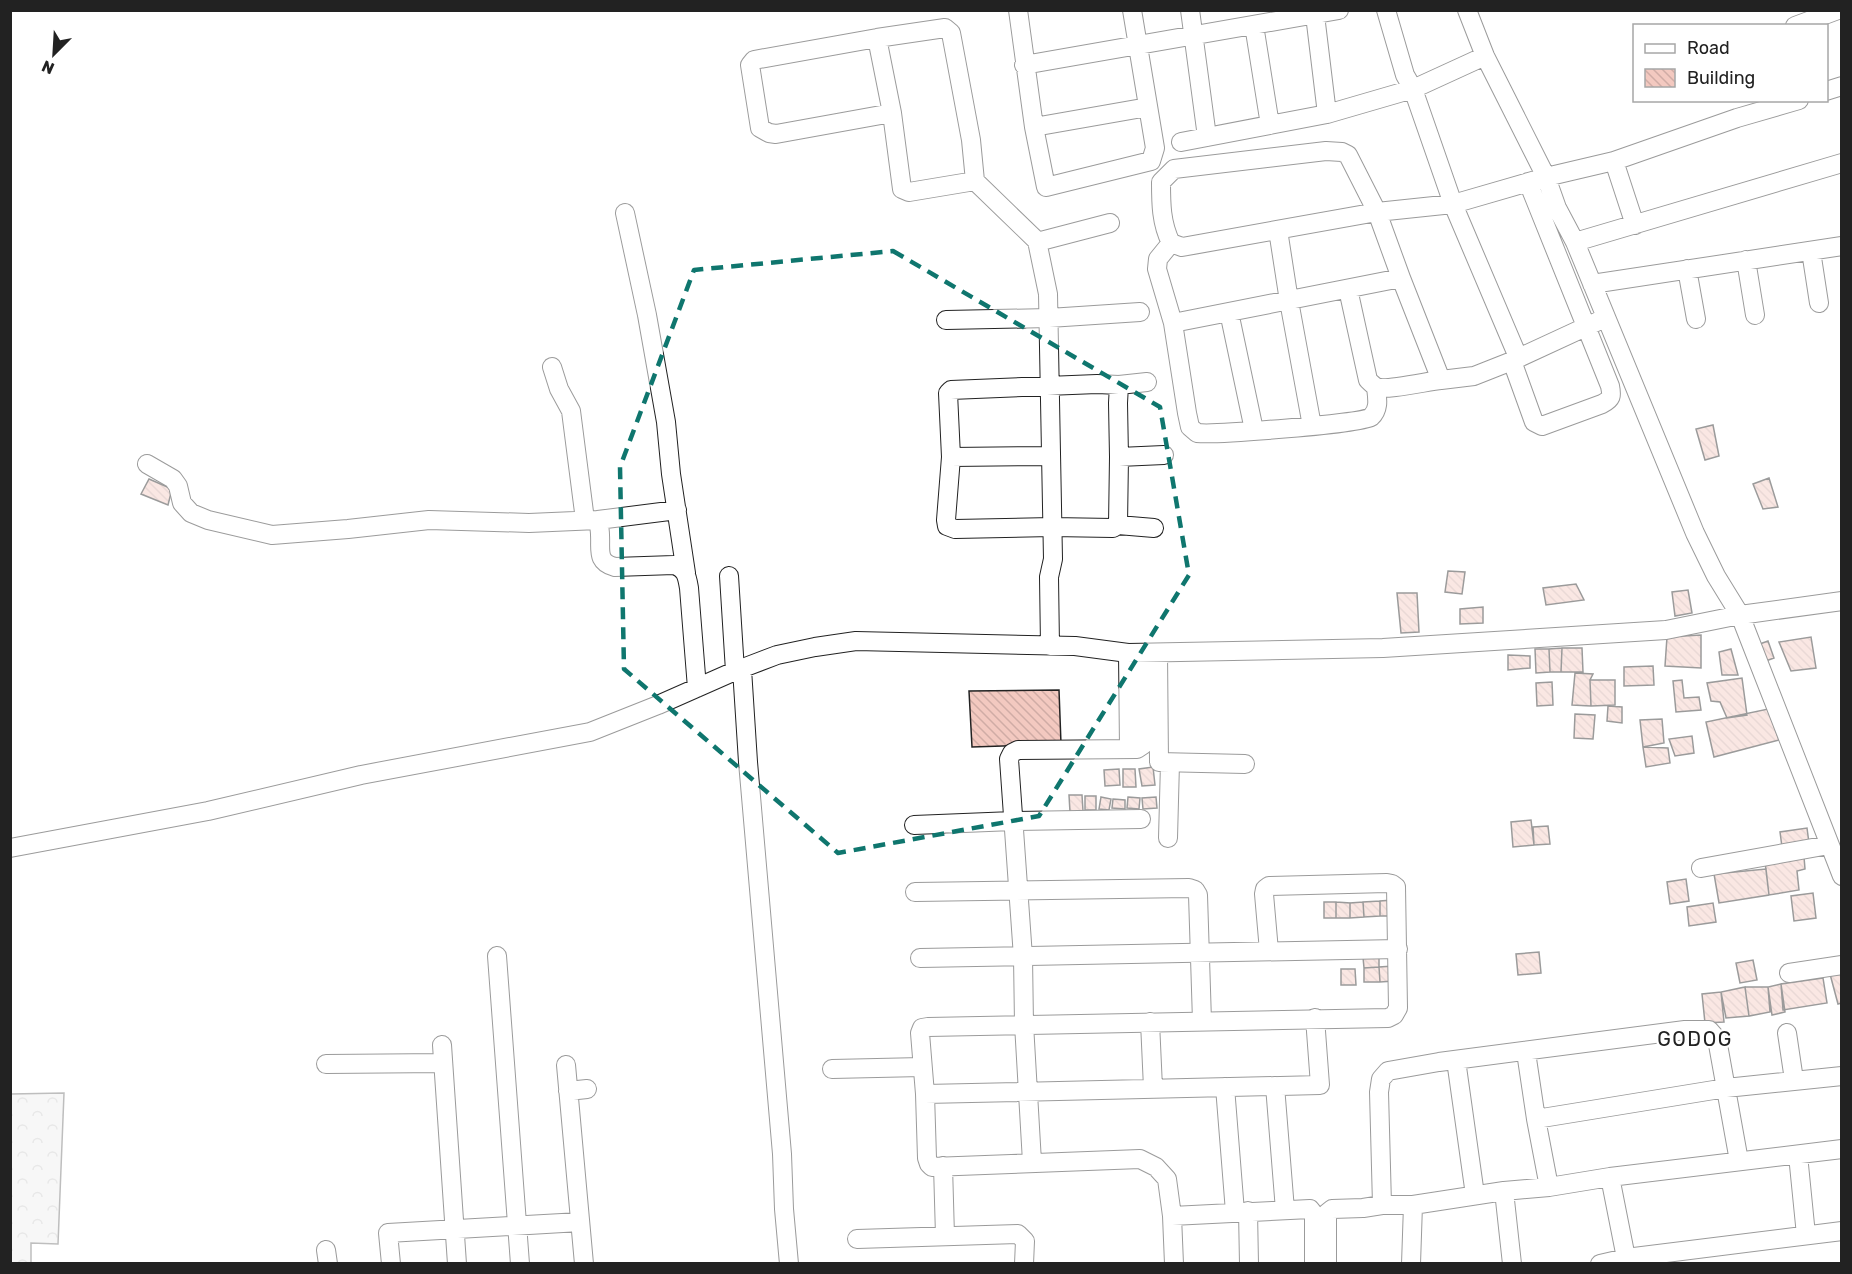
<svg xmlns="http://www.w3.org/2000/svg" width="1852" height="1274" font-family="Rubik,sans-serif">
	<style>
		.forest { fill: url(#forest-crowns); stroke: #6f6f6f; stroke-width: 1.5 }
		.building { fill: url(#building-back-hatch); stroke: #222; stroke-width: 1.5 }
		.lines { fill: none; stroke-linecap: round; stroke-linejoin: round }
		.minor-casing { stroke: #222; stroke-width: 20 }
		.minor { stroke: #fff; stroke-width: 18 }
		.marked { fill: none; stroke: #0f766e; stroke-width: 4.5; stroke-dasharray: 12 8; stroke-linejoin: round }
		.labels { text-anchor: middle; stroke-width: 4.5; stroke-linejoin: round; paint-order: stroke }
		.quarter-label { font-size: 20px; letter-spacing: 1.5px; fill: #222; stroke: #fff }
	</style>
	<defs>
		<pattern id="forest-crowns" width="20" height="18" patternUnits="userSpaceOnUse" patternTransform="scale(1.5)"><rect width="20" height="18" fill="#eee"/><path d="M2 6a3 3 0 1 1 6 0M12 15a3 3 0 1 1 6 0" fill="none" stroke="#ccc"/></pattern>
		<pattern id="building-back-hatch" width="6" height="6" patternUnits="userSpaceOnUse" patternTransform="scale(1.5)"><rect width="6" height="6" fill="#f3c9c0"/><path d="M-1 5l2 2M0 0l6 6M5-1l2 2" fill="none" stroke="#d0aca5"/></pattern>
	</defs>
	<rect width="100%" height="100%" fill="#fff"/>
	<path class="forest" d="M 64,1093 L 58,1244 L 31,1243 L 31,1263 L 11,1263 L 11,1094 Z"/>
	<path class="building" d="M 1713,425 L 1719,456 L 1705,460 L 1696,429 Z
		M 1769,478 L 1778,507 L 1763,509 L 1753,484 Z
		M 149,479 L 172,489 L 168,505 L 141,494 Z
		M 1448,571 L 1465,572 L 1462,594 L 1445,592 Z
		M 1576,584 L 1584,600 L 1546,605 L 1543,588 Z
		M 1688,590 L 1692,613 L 1675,616 L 1672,592 Z
		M 1397,593 L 1417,593 L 1419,632 L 1401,633 Z
		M 1483,607 L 1483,623 L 1460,624 L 1460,609 Z
		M 1701,635 L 1701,668 L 1665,666 L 1667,637 Z
		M 1811,637 L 1816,668 L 1791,671 L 1779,642 Z
		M 1768,641 L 1774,658 L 1763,662 L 1757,645 Z
		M 1562,648 L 1582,648 L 1583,672 L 1561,672 Z
		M 1562,648 L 1561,672 L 1550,672 L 1549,649 Z
		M 1535,649 L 1549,649 L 1550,672 L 1536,673 Z
		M 1731,649 L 1738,675 L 1722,675 L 1719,652 Z
		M 1508,655 L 1530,656 L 1530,668 L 1508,670 Z
		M 1653,666 L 1654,685 L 1624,686 L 1624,667 Z
		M 1575,673 L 1593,674 L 1590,680 L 1591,706 L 1572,705 Z
		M 1742,678 L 1747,715 L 1727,718 L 1720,702 L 1711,701 L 1707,683 Z
		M 1590,680 L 1615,680 L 1615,705 L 1591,706 Z
		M 1682,680 L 1684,698 L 1699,697 L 1701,710 L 1676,712 L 1673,681 Z
		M 1552,682 L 1553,705 L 1537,706 L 1536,683 Z
		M 1059,690 L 1061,744 L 972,747 L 969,691 Z
		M 1608,706 L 1622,707 L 1622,723 L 1607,721 Z
		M 1768,709 L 1779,740 L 1714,757 L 1706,722 Z
		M 1575,714 L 1595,715 L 1593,739 L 1574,738 Z
		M 1662,719 L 1664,743 L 1643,747 L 1640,720 Z
		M 1692,736 L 1694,753 L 1675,756 L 1669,739 Z
		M 1643,747 L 1668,748 L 1670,763 L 1646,767 Z
		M 1153,767 L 1155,785 L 1142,786 L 1139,769 Z
		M 1119,769 L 1120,785 L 1105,786 L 1104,770 Z
		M 1123,769 L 1135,769 L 1136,787 L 1123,787 Z
		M 1069,795 L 1082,795 L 1083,811 L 1070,812 Z
		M 1085,796 L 1096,796 L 1096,810 L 1085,810 Z
		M 1101,797 L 1111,799 L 1109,810 L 1099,809 Z
		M 1128,797 L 1140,798 L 1139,809 L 1127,808 Z
		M 1156,797 L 1157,808 L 1143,809 L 1142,798 Z
		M 1113,799 L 1125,800 L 1125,809 L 1112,808 Z
		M 1531,820 L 1534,845 L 1513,847 L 1511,822 Z
		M 1548,826 L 1550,844 L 1534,845 L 1533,827 Z
		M 1807,828 L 1809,843 L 1782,847 L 1780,832 Z
		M 1804,857 L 1805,869 L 1797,871 L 1799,890 L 1769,895 L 1765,862 Z
		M 1766,869 L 1769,895 L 1719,903 L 1714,874 Z
		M 1686,879 L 1689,901 L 1670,904 L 1667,882 Z
		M 1813,893 L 1816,918 L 1794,921 L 1791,896 Z
		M 1393,900 L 1395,916 L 1380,916 L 1380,901 Z
		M 1380,901 L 1380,916 L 1364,917 L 1363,902 Z
		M 1324,902 L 1336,902 L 1336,918 L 1324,918 Z
		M 1336,902 L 1350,903 L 1350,918 L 1336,918 Z
		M 1363,902 L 1364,917 L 1350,918 L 1350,903 Z
		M 1713,903 L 1716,922 L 1689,926 L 1687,907 Z
		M 1539,952 L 1541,973 L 1518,975 L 1516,954 Z
		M 1363,957 L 1379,957 L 1379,967 L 1364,968 Z
		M 1753,960 L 1757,980 L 1740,983 L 1736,963 Z
		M 1394,966 L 1394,981 L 1380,982 L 1379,967 Z
		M 1379,967 L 1380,982 L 1364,982 L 1364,968 Z
		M 1341,969 L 1355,969 L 1356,985 L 1341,985 Z
		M 1842,972 L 1842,1003 L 1838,1004 L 1830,974 Z
		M 1823,978 L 1827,1003 L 1783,1010 L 1781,984 Z
		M 1781,984 L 1785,1012 L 1772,1015 L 1768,987 Z
		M 1745,987 L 1749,1016 L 1726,1018 L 1721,992 Z
		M 1745,987 L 1768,987 L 1770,1012 L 1749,1016 Z
		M 1721,992 L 1724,1022 L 1705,1023 L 1702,994 Z"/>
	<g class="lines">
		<defs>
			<path id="minor" d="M 1018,10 L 1034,127 L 1046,187 L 1151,161 L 1155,148 L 1132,10
				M 1190,10 L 1207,137
				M 1386,10 L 1405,75 L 1413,89 L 1485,56
				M 1467,10 L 1485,56 L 1546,177 L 1557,208 L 1575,242 L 1695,533 L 1716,576 L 1740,615 L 1842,876
				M 1315,15 L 1327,114
				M 1254,25 L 1270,125
				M 1795,26 L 1838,10
				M 877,38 L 892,113 L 902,189 L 909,192 L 975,181
				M 1024,65 L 1339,10
				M 1826,91 L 1842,86
				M 892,113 L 776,134 L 769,133 L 760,128 L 750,65 L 754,60 L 877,38 L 945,28 L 951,33 L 971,140 L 975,181 L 1037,241 L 1048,294 L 1053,559 L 1049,577 L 1050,646
				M 1034,127 L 1148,107
				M 1181,142 L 1327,114 L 1413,89 L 1453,204 L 1377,212 L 1182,247 L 1171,243 C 1161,223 1161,203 1161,182 L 1174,169 L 1326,151 L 1342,152 L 1348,155 L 1377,212 L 1401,278
				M 1614,161 L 1635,225
				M 625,213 L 647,315 L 666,422 L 671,474 L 686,573
				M 1278,230 L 1289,301 L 1312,426
				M 1037,241 L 1041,241 L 1110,223
				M 1575,242 L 1842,163
				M 1171,243 L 1158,259 L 1157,269 L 1173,323 L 1401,278 L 1441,380 L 1474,376 L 1512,361 L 1605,318
				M 1811,251 L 1819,303
				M 1746,260 L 1755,315
				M 1687,269 L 1696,319
				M 1592,284 L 1842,246
				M 1348,289 L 1368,380 C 1370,382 1373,385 1376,387 C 1385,391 1429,381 1441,380
				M 1229,312 L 1254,430
				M 946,320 L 1049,318 L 1140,312
				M 1173,323 L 1187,413 L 1190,427 L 1197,433 C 1215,435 1362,424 1371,417 C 1380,409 1377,397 1376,387
				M 1518,357 L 1453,204 L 1546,177 L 1614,161 L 1737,118 L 1799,100
				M 1512,361 L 1534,422 L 1542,426 L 1602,404 C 1612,399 1612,396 1610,386 L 1528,182
				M 552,367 L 559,389 L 571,411 L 585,520
				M 1119,385 L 1118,403 L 1119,457 L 1118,525 L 1113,528 L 1052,527 L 955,529 L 947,526 L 946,520 L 951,457 L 948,393 L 951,390 L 1097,384 L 1119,385 L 1147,382
				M 951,457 L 1050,456
				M 1119,457 L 1164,455
				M 147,464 L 173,479 L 178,486 L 182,503 L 191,513 L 208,520 L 272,535 L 348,529 L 429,520 L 529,523 L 598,520 C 599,525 600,530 600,535 C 601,550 596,562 615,567 L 674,565 C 686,569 687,576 689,588 L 697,688
				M 598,520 L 677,510
				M 1118,525 L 1154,528
				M 729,576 L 735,671
				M 1128,653 L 1129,749
				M 1158,653 L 1159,762 L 1245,764
				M 742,669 L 748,762 L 782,1154 L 784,1209 L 789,1264
				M 914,825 L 1013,821 L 1141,819
				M 1168,838 L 1170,763
				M 10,848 L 208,811 L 361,775 L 590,732 L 658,705 L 735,671 L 777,655 L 815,647 L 856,641 L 1075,646 L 1128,653 L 1383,648 L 1666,630 L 1740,615 L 1842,601
				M 1701,868 L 1829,845
				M 915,892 L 1189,888 L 1195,890 L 1198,895 L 1202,1021
				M 497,956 L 520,1264
				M 920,958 L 1398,949
				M 1789,973 L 1842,965
				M 1150,1022 L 1153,1088
				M 1787,1033 L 1794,1080
				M 442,1045 L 457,1264
				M 1526,1052 L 1536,1119
				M 1456,1060 L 1475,1195
				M 326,1064 L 443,1063
				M 566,1065 L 584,1264
				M 832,1069 L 922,1067
				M 1275,1086 L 1285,1210
				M 1225,1087 L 1235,1212
				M 568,1091 L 587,1089
				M 925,1094 L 1320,1085 L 1315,1018
				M 1798,1155 L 1806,1235
				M 1032,1162 L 1024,1024 L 1023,957 L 1009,759 L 1012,753 L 1018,750 L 1137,749 L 1143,745 L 1142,653
				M 943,1166 L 945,1236
				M 1610,1177 L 1626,1258
				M 1549,1187 L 1536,1119 L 1726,1088 L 1842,1076
				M 1504,1191 L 1512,1264
				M 1382,1205 L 1379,1092 L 1381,1079 L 1388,1071 L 1439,1062 L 1685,1030 L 1709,1030 L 1717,1039 L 1739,1161
				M 1248,1211 L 1249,1264
				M 1172,1216 L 1310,1209 L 1314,1214 L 1314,1264
				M 857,1239 L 1018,1234 L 1025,1241 L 1024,1264
				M 326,1250 L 328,1264
				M 391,1264 L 388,1233 L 580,1222
				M 1174,1264 L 1172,1216 L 1167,1179 L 1156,1167 L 1140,1159 L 932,1167 L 929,1164 L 927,1158 L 925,1094 L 920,1033 L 922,1028 L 928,1027 L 1388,1018 L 1394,1015 L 1398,1008 L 1396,887 L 1392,884 L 1387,883 L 1269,886 L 1265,889 L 1264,894 L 1269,951
				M 1327,1264 L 1327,1213 L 1332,1209 L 1363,1208 L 1382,1205 L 1413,1205 L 1504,1191 L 1549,1187 L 1610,1177 L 1842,1149
				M 1411,1264 L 1413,1205
				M 1600,1264 L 1626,1258 L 1842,1231"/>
		</defs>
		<use href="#minor" class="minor-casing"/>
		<use href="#minor" class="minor"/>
	</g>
	<path d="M0 0H1852V1274H0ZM 893,251 L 1160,407 L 1189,575 L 1039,816 L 838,853 L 624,669 L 620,467 L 694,270 Z" fill="#fff" fill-opacity=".55" fill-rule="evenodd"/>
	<path class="marked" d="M 893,251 L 1160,407 L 1189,575 L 1039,816 L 838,853 L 624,669 L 620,467 L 694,270 Z"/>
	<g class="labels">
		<g class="quarter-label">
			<text x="1695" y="1046">GODOG</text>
		</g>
	</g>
	<rect width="1852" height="1274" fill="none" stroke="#222222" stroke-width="24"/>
	<rect x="1633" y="24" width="195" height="78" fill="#ffffff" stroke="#a7a7a7" stroke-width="1.5"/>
	<rect x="1645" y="44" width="30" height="9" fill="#ffffff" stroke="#a7a7a7" stroke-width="1.5"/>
	<text x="1687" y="54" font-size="18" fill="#222222">Road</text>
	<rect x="1645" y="69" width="30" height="18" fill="url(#building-back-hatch)" stroke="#a7a7a7" stroke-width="1.5"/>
	<text x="1687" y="84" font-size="18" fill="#222222">Building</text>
	<g transform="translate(54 54) rotate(204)" stroke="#ffffff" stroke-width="4.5" paint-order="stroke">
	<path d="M0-4.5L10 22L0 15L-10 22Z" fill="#222222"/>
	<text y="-9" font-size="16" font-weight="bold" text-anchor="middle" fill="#222222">N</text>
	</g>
</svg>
